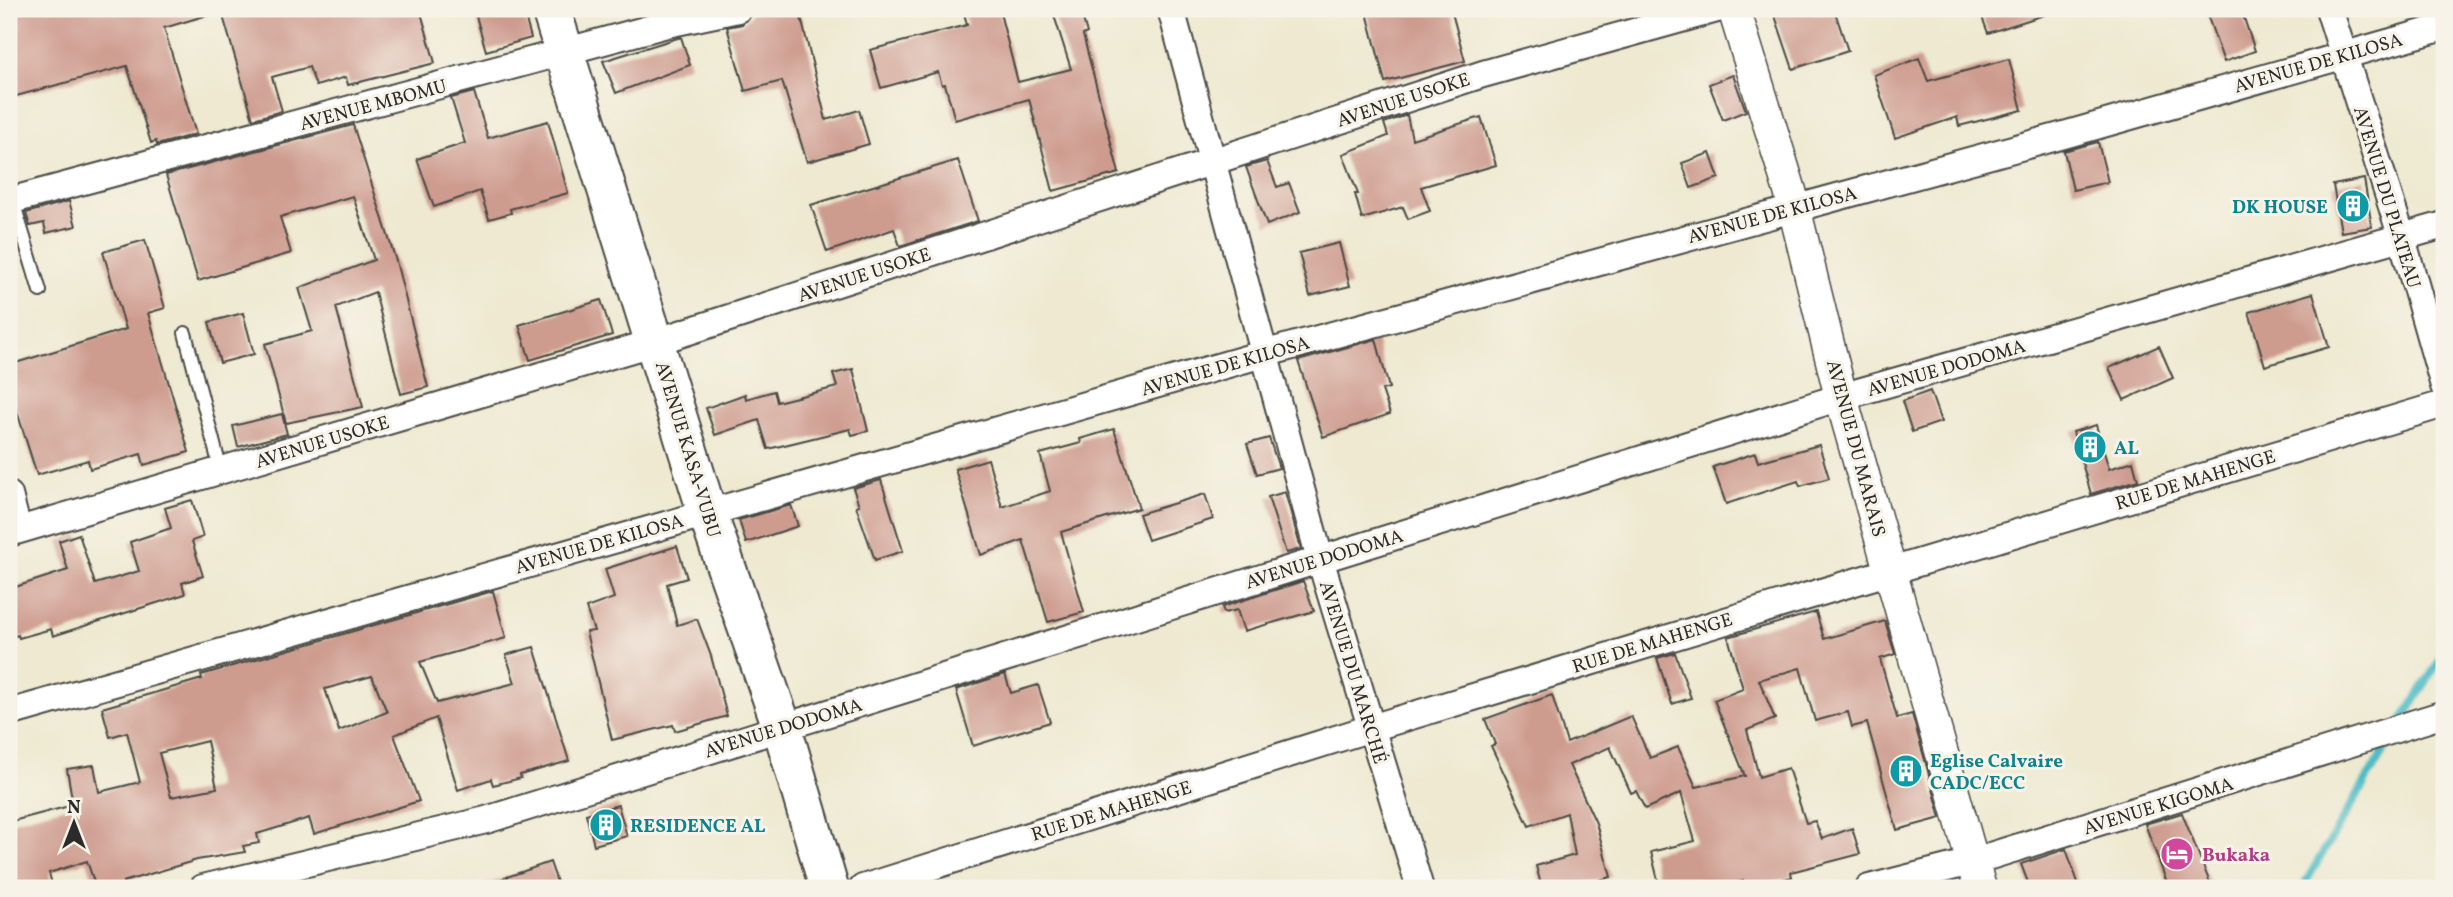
<svg xmlns="http://www.w3.org/2000/svg" width="2453" height="897" font-family="Vollkorn,serif">
	<style>
		.lines { fill: none; stroke-linecap: round; stroke-linejoin: round }
		.stream { stroke: #4ebcc6; stroke-width: 8 }
		.building { fill: #ce9c8f; fill-rule: evenodd }
		.service-casing { stroke: #484844; stroke-width: 16 }
		.minor-casing { stroke: #484844; stroke-width: 30 }
		.tertiary-casing { stroke: #484844; stroke-width: 35 }
		.primary-casing { stroke: #484844; stroke-width: 42 }
		.service { stroke: #fff; stroke-width: 12 }
		.minor { stroke: #fff; stroke-width: 26 }
		.tertiary { stroke: #fff; stroke-width: 32 }
		.primary { stroke: #fff; stroke-width: 38 }
		.labels { text-anchor: middle; stroke-width: 6; stroke-linejoin: round; paint-order: stroke }
		.street-label { font-size: 19px; fill: #2b2b2b; stroke: #f7f3e8 }
		.culture-label { font-size: 19px; font-weight: bold; fill: #0d838f; stroke: #f7f3e8; text-anchor: start }
		.hotel-label { font-size: 19px; font-weight: bold; fill: #b23c85; stroke: #f7f3e8; text-anchor: start }
	</style>
	<rect width="100%" height="100%" fill="#f7f3e8"/>
	<filter id="ink" filterUnits="userSpaceOnUse"><feTurbulence type="fractalNoise" baseFrequency=".0143" numOctaves="2"/><feDisplacementMap in="SourceGraphic" scale="14" xChannelSelector="R" yChannelSelector="G"/><feConvolveMatrix kernelMatrix="1 2 1 2 8 2 1 2 1" color-interpolation-filters="sRGB"/></filter>
	<filter id="wash" filterUnits="userSpaceOnUse"><feTurbulence type="fractalNoise" baseFrequency=".00686" numOctaves="4" result="noise"/><feDisplacementMap in="SourceGraphic" scale="28" xChannelSelector="R" yChannelSelector="G"/><feGaussianBlur stdDeviation="1.57" result="paint"/><feColorMatrix in="noise" values="0 0 0 0 0 0 0 0 0 0 0 0 0 0 0 0 0 1.4 0 .05"/><feComposite in="paint" operator="in"/></filter>
	<g filter="url(#wash)">
		<rect width="100%" height="100%" fill="#eee9d0"/>
		<g class="lines">
			<path class="stream" d="M 2403,719 L 2444,653
				M 2302,888 L 2391,739"/>
		</g>
		<g id="blocks">
			<path class="building" d="M 9,9 L 210,9 L 211,14 L 164,28 L 196,134 L 157,145 L 156,141 L 151,143 L 127,66 L 9,98 Z
				M 249,9 L 420,9 L 435,63 L 348,85 L 346,77 L 316,86 L 309,67 L 272,77 L 282,111 L 253,119 L 223,16 Z
				M 474,9 L 523,9 L 531,38 L 486,51 Z
				M 766,9 L 799,9 L 826,120 L 859,110 L 869,144 L 807,162 L 782,81 L 745,91 L 727,27 L 742,24 L 753,12 Z
				M 963,9 L 999,9 L 1018,82 L 1071,69 L 1052,9 L 1080,9 L 1087,33 L 1083,35 L 1119,173 L 1053,191 L 1029,99 L 955,120 L 945,84 L 942,85 L 938,72 L 881,88 L 870,50 L 967,25 Z
				M 1366,9 L 1451,9 L 1465,61 L 1385,82 Z
				M 1787,9 L 1834,9 L 1848,51 L 1793,69 L 1774,13 Z
				M 1979,9 L 2049,9 L 2050,13 L 1988,33 Z
				M 2205,9 L 2241,9 L 2255,51 L 2224,62 Z
				M 681,37 L 690,65 L 616,93 L 603,61 Z
				M 1919,58 L 1928,81 L 2009,59 L 2022,110 L 1959,126 L 1957,117 L 1895,138 L 1874,75 Z
				M 1733,75 L 1746,111 L 1723,120 L 1709,84 Z
				M 474,92 L 488,138 L 548,121 L 568,193 L 510,209 L 511,213 L 489,219 L 480,191 L 434,207 L 417,159 L 465,143 L 451,98 Z
				M 1407,115 L 1412,139 L 1481,117 L 1496,165 L 1421,187 L 1430,211 L 1408,219 L 1403,207 L 1362,219 L 1355,194 L 1358,194 L 1343,154 L 1388,136 L 1384,123 Z
				M 353,125 L 396,261 L 428,387 L 401,394 L 375,292 L 336,307 L 363,407 L 286,423 L 265,344 L 312,331 L 299,288 L 374,260 L 353,196 L 280,217 L 291,253 L 198,281 L 166,175 Z
				M 2098,142 L 2108,182 L 2073,190 L 2064,151 Z
				M 1710,153 L 1719,178 L 1691,188 L 1682,163 Z
				M 958,160 L 978,221 L 900,246 L 894,229 L 827,252 L 811,205 Z
				M 1267,161 L 1277,187 L 1289,183 L 1300,212 L 1267,225 L 1246,167 Z
				M 2364,179 L 2372,227 L 2341,232 L 2333,185 Z
				M 69,201 L 76,226 L 46,233 L 44,223 L 30,226 L 26,213 Z
				M 145,240 L 165,308 L 148,313 L 189,452 L 144,465 L 141,454 L 90,469 L 88,460 L 37,475 L 9,386 L 9,365 L 126,329 L 103,252 Z
				M 1339,243 L 1350,286 L 1310,296 L 1299,253 Z
				M 2313,293 L 2329,347 L 2265,366 L 2249,312 Z
				M 601,300 L 612,335 L 530,360 L 519,325 Z
				M 243,313 L 254,354 L 220,363 L 209,322 Z
				M 1376,339 L 1389,388 L 1382,390 L 1390,414 L 1323,437 L 1298,361 Z
				M 2159,346 L 2173,378 L 2124,400 L 2109,368 Z
				M 853,369 L 868,431 L 852,435 L 850,429 L 768,449 L 759,420 L 715,435 L 706,408 L 745,394 L 746,399 L 774,391 L 777,402 L 837,387 L 833,374 Z
				M 1930,391 L 1941,422 L 1912,432 L 1902,401 Z
				M 282,414 L 287,434 L 238,447 L 233,426 Z
				M 2096,425 L 2109,469 L 2133,461 L 2138,480 L 2091,494 L 2073,432 Z
				M 1114,429 L 1139,508 L 1061,532 L 1084,612 L 1048,622 L 1023,540 L 981,555 L 955,469 L 988,459 L 1002,507 L 1050,491 L 1040,454 L 1081,443 L 1080,439 Z
				M 1269,438 L 1279,468 L 1257,474 L 1247,444 Z
				M 1819,445 L 1829,478 L 1800,486 L 1798,481 L 1726,504 L 1713,467 L 1755,453 L 1758,462 Z
				M 881,480 L 903,551 L 875,560 L 856,506 L 859,505 L 853,488 Z
				M 1285,492 L 1301,549 L 1286,553 L 1268,497 Z
				M 1205,494 L 1213,519 L 1148,540 L 1139,514 Z
				M 192,500 L 203,537 L 192,541 L 203,576 L 182,583 L 185,594 L 53,636 L 51,629 L 19,638 L 18,635 L 9,638 L 9,589 L 68,570 L 59,541 L 79,534 L 95,584 L 139,571 L 130,542 L 171,528 L 165,508 Z
				M 791,505 L 798,526 L 746,543 L 739,520 Z
				M 677,546 L 687,578 L 667,584 L 677,625 L 697,619 L 711,656 L 727,716 L 675,731 L 673,725 L 612,740 L 586,632 L 594,631 L 586,608 L 614,598 L 605,569 Z
				M 1303,581 L 1314,611 L 1244,631 L 1237,610 L 1224,613 L 1222,607 Z
				M 493,591 L 506,638 L 420,662 L 437,703 L 515,683 L 506,655 L 534,647 L 569,761 L 520,775 L 521,778 L 493,785 L 491,779 L 458,790 L 436,718 L 394,735 L 419,801 L 314,834 L 309,818 L 257,834 L 259,843 L 243,846 L 245,852 L 197,860 L 123,882 L 125,888 L 96,888 L 87,861 L 49,873 L 53,888 L 9,888 L 9,822 L 73,805 L 67,769 L 94,765 L 99,792 L 140,782 L 127,732 L 110,737 L 102,708 L 202,679 L 201,675 ZM 372,676 L 387,712 L 339,731 L 325,689 ZM 207,741 L 217,788 L 171,797 L 159,753 Z
				M 1816,612 L 1824,639 L 1885,621 L 1895,654 L 1880,659 L 1897,718 L 1912,714 L 1941,818 L 1897,830 L 1867,723 L 1852,727 L 1848,712 L 1815,721 L 1800,668 L 1759,680 L 1775,719 L 1747,730 L 1759,777 L 1788,768 L 1806,823 L 1815,821 L 1822,839 L 1852,828 L 1860,854 L 1791,872 L 1792,877 L 1749,888 L 1745,888 L 1743,881 L 1718,888 L 1660,888 L 1651,852 L 1695,841 L 1681,793 L 1645,809 L 1636,791 L 1631,793 L 1610,747 L 1569,765 L 1596,823 L 1611,877 L 1569,888 L 1542,888 L 1536,866 L 1575,855 L 1567,813 L 1529,826 L 1491,746 L 1495,744 L 1485,719 L 1552,695 L 1567,743 L 1631,716 L 1650,758 L 1678,747 L 1696,787 L 1745,776 L 1714,700 L 1743,689 L 1728,637 Z
				M 1675,653 L 1691,698 L 1672,704 L 1657,658 Z
				M 1005,674 L 1011,693 L 1038,685 L 1050,722 L 973,746 L 956,690 Z
				M 618,805 L 627,836 L 594,845 L 586,814 Z
				M 2182,813 L 2212,888 L 2169,888 L 2145,824 Z
				M 2066,849 L 2080,888 L 2030,888 L 2021,864 Z
				M 550,862 L 559,888 L 484,888 L 484,885 Z"/>
		</g>
	</g>
	<g filter="url(#ink)">
		<use href="#blocks" fill-opacity="0" stroke="#484844" stroke-width="2"/>
		<g class="lines">
			<defs>
				<path id="service" d="M 13,201 L 40,291
					M 185,333 L 221,471"/>
				<path id="minor" d="M 1171,9 L 1320,559 L 1420,888
					M 2329,9 L 2402,238 L 2444,386
					M 9,201 L 667,24 L 738,9
					M 9,495 L 18,530
					M 9,533 L 655,342 L 1483,74 L 1717,9
					M 9,713 L 1263,354 L 2064,135 L 2444,27
					M 203,888 L 486,820 L 1841,397 L 2444,225
					M 863,888 L 1371,728 L 2444,404
					M 1869,888 L 1971,862 L 2444,714"/>
				<path id="tertiary" d="M 1734,9 L 1790,191 L 1841,397 L 1980,888"/>
				<path id="primary" d="M 551,9 L 707,512 L 782,727 L 829,888"/>
			</defs>
			<use href="#service" class="service-casing"/>
			<use href="#minor" class="minor-casing"/>
			<use href="#tertiary" class="tertiary-casing"/>
			<use href="#primary" class="primary-casing"/>
			<use href="#service" class="service"/>
			<use href="#minor" class="minor"/>
			<use href="#tertiary" class="tertiary"/>
			<use href="#primary" class="primary"/>
		</g>
	</g>
	<defs>
		<symbol id="building-disc" viewBox="-11 -11 22 22"><circle r="9.5" fill="#0f9aa8" stroke="#f7f3e8"/><path d="M-4-6H4V6H1V3H-1V6H-4ZM-2.5-4.3h1.7v1.8h-1.7ZM.8-4.3h1.7v1.8H.8ZM-2.5-1h1.7V.8h-1.7ZM.8-1h1.7V.8H.8Z" fill="#fff"/></symbol>
		<symbol id="hotel-disc" viewBox="-11 -11 22 22"><circle r="9.5" fill="#d1479c" stroke="#f7f3e8"/><path d="M-6-4.5h1.5V1H6V5H4.5V3h-9V5H-6ZM-4 0a1.8 1.8 0 1 1 3.6 0ZM.5 0V-2.5h3Q6-2.5 6 0Z" fill="#fff"/></symbol>
	</defs>
	<g fill-rule="evenodd">
		<use href="#building-disc" x="2334" y="187" width="38" height="38"/>
		<use href="#building-disc" x="2071" y="428" width="38" height="38"/>
		<use href="#building-disc" x="1887" y="752" width="38" height="38"/>
		<use href="#building-disc" x="587" y="806" width="38" height="38"/>
		<use href="#hotel-disc" x="2158" y="835" width="38" height="38"/>
	</g>
	<g class="labels">
		<g class="street-label">
			<text transform="translate(2318 62) rotate(-16)" y="7">AVENUE DE KILOSA</text>
			<text transform="translate(1403 99) rotate(-18)" y="7">AVENUE USOKE</text>
			<text transform="translate(373 104) rotate(-15)" y="7">AVENUE MBOMU</text>
			<text transform="translate(2388 197) rotate(73)" y="7">AVENUE DU PLATEAU</text>
			<text transform="translate(1772 214) rotate(-15)" y="7">AVENUE DE KILOSA</text>
			<text transform="translate(864 274) rotate(-18)" y="7">AVENUE USOKE</text>
			<text transform="translate(1225 365) rotate(-16)" y="7">AVENUE DE KILOSA</text>
			<text transform="translate(1946 367) rotate(-16)" y="7">AVENUE DODOMA</text>
			<text transform="translate(322 441) rotate(-17)" y="7">AVENUE USOKE</text>
			<text transform="translate(1857 448) rotate(75)" y="7">AVENUE DU MARAIS</text>
			<text transform="translate(689 449) rotate(73)" y="7">AVENUE KASA-VUBU</text>
			<text transform="translate(2195 479) rotate(-17)" y="7">RUE DE MAHENGE</text>
			<text transform="translate(599 543) rotate(-16)" y="7">AVENUE DE KILOSA</text>
			<text transform="translate(1324 558) rotate(-17)" y="7">AVENUE DODOMA</text>
			<text transform="translate(1652 642) rotate(-17)" y="7">RUE DE MAHENGE</text>
			<text transform="translate(1354 672) rotate(73)" y="7">AVENUE DU MARCHÉ</text>
			<text transform="translate(783 727) rotate(-17)" y="7">AVENUE DODOMA</text>
			<text transform="translate(2158 805) rotate(-17)" y="7">AVENUE KIGOMA</text>
			<text transform="translate(1111 810) rotate(-17)" y="7">RUE DE MAHENGE</text>
		</g>
		<g class="culture-label">
			<text x="2328" y="213" text-anchor="end">DK HOUSE</text>
			<text x="2114" y="454">AL</text>
			<text x="1930" y="767">Eglise Calvaire<tspan x="1930" dy="22">CADC/ECC</tspan></text>
			<text x="630" y="832">RESIDENCE AL</text>
		</g>
		<g class="hotel-label">
			<text x="2202" y="861">Bukaka</text>
		</g>
	</g>
	<rect width="2453" height="897" fill="none" stroke="#f7f3e8" stroke-width="35"/>
	<g transform="translate(74 823)" stroke="#f7f3e8" stroke-width="5" paint-order="stroke">
	<path d="M0-5L12 26L0 18L-12 26Z" fill="#2b2b2b"/>
	<text y="-10" font-size="19" font-weight="bold" text-anchor="middle" fill="#2b2b2b">N</text>
	</g>
</svg>
